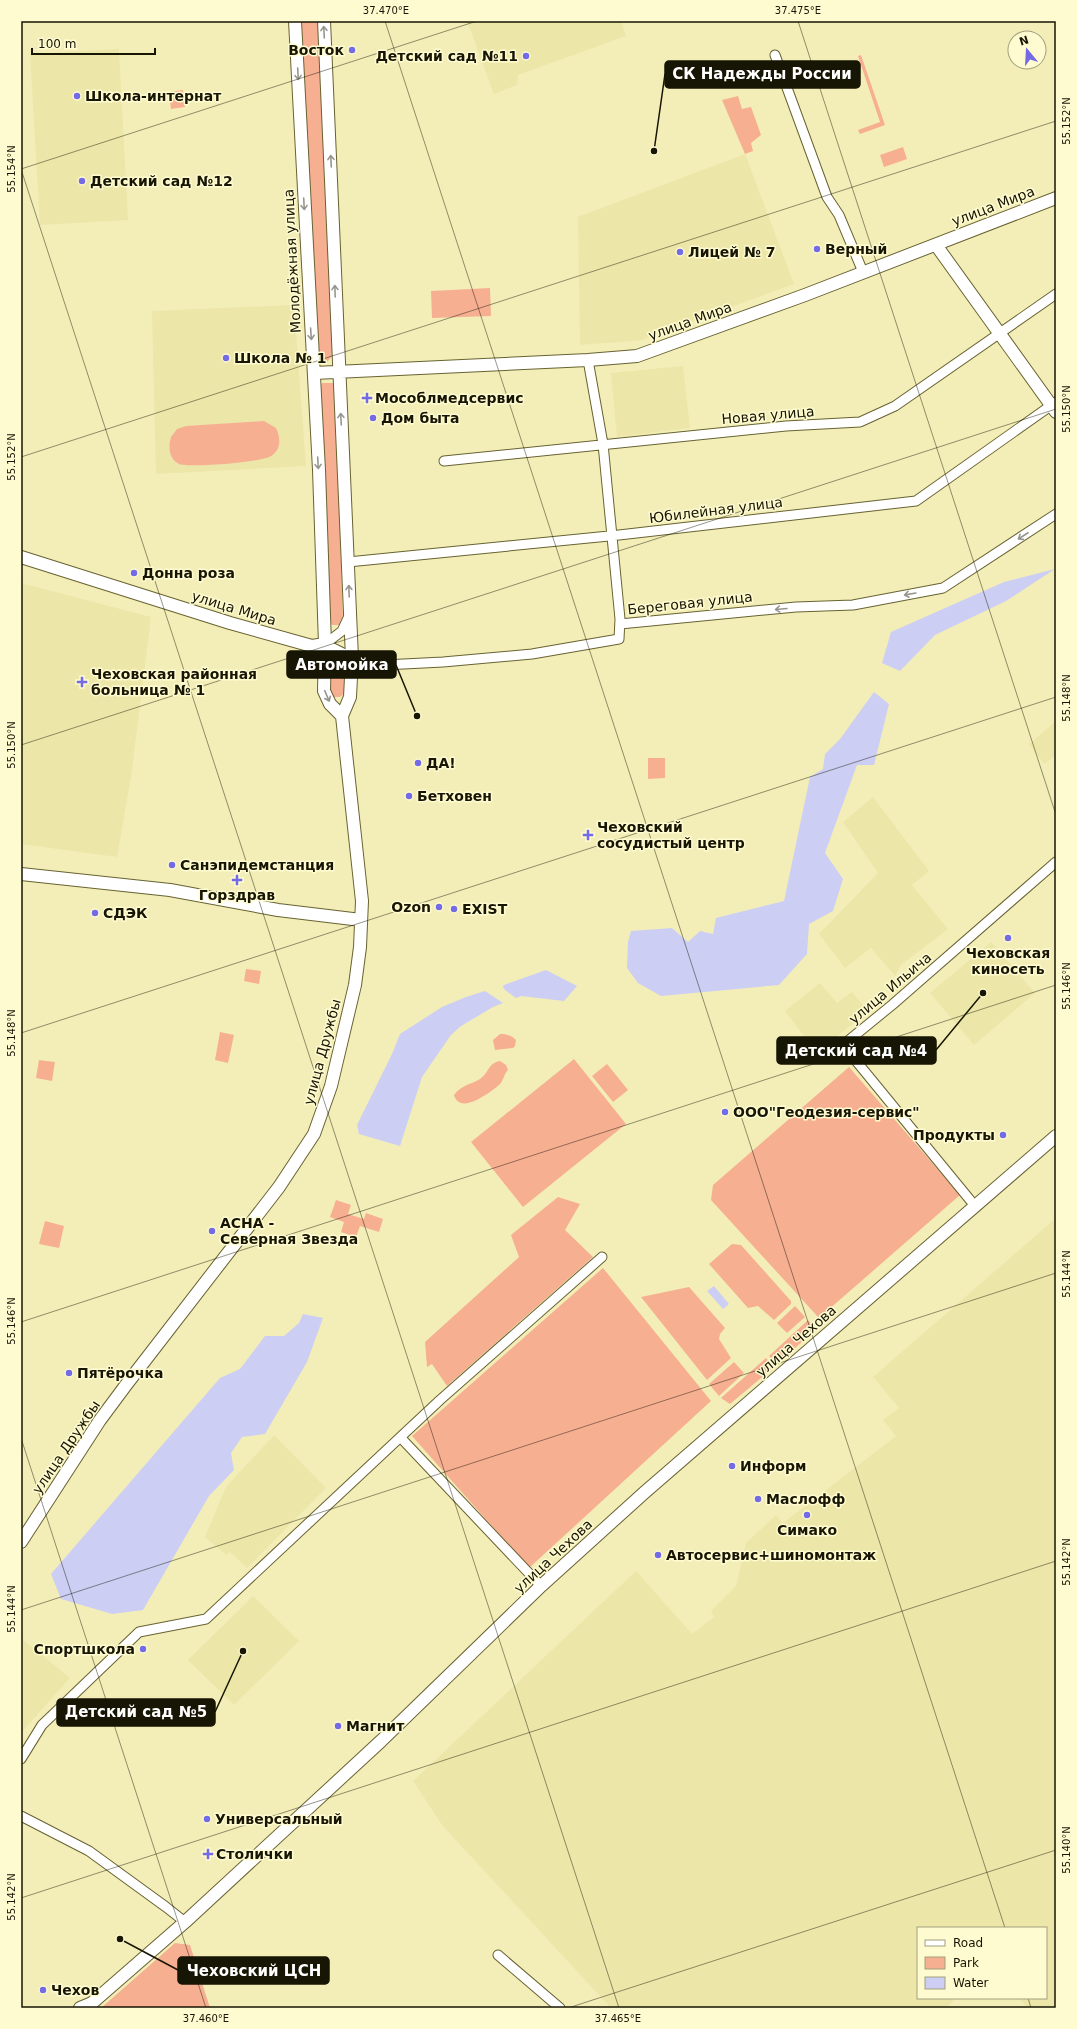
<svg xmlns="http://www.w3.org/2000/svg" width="1077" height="2029" font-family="'DejaVu Sans',sans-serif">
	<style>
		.built { fill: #ece6a8 }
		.green { fill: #f7af92 }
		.water { fill: #cccef4 }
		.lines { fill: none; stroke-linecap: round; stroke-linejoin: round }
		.street-casing { stroke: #686231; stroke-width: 11 }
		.secondary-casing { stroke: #686231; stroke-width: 14 }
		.street { stroke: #fff; stroke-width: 9 }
		.secondary { stroke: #fff; stroke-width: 12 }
		.oneway { stroke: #97968e }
		.ticks { fill: none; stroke: #171503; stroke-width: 1; stroke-opacity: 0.45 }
		.poi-dot { fill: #736ae5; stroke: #fffbd0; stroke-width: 1.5 }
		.labels { text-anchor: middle; stroke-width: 3; stroke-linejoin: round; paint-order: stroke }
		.poi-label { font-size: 14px; font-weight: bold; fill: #171503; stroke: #fffbd0; text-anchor: start }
		.street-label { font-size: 14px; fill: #171503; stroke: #fffbd0 }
		.leader { fill: none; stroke: #171503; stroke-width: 1.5 }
		.callout-dot { fill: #171503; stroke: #fffbd0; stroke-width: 1.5 }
		.callout { fill: #171503; stroke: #171503; stroke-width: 1.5 }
		.callout-label { font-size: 15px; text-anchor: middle; font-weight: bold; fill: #fff }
		.neatline { fill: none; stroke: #171503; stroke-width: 1.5 }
		.ticks-label { font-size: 10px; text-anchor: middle; fill: #171503 }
	</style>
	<rect width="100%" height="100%" fill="#f3eeb8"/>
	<path class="built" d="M 467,21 L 621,21 L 626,36 L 518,75 L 517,85 L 494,94 Z
		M 119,49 L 128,220 L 40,225 L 30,54 Z
		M 745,154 L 794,284 L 642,340 L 580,345 L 578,217 Z
		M 294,305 L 306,466 L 156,474 L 152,311 Z
		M 683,366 L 690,428 L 617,437 L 611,373 Z
		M 21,583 L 151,617 L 131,777 L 117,857 L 21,844 Z
		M 1056,721 L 1056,755 L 1044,764 L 1029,744 Z
		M 873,797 L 929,871 L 912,885 L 948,929 L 901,965 L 895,976 L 871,948 L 845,968 L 819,934 L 878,873 L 843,822 Z
		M 991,942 L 1035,993 L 974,1045 L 930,993 Z
		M 820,983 L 837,1003 L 852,992 L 868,1011 L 817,1053 L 785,1011 Z
		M 1056,1218 L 1056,2008 L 1028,2008 L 1018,1998 L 1046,1998 L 1046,1928 L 918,1928 L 918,1998 L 956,1998 L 946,2008 L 611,2008 L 442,1825 L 413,1781 L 636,1571 L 692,1634 L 714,1617 L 711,1611 L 736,1586 L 746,1543 L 776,1515 L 783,1523 L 896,1436 L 883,1420 L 899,1408 L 873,1377 Z
		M 274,1435 L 326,1488 L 247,1568 L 230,1552 L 226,1555 L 205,1537 L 226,1487 Z
		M 253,1596 L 299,1641 L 234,1705 L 188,1660 Z
		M 21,1638 L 70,1678 L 21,1733 Z"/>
	<path class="green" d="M 299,21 L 319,21 L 333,355 L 327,362 L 319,363 L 315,351 Z
		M 861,55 L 885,125 L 860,134 L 858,130 L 880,122 L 858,56 Z
		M 183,90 L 185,107 L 171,109 L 169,92 Z
		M 738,96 L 742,109 L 751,107 L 761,135 L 751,143 L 753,151 L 745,154 L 722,100 Z
		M 903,147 L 907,159 L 884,167 L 880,155 Z
		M 490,288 L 491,316 L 432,318 L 431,291 Z
		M 322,383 L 333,383 L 335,386 L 343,620 L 340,625 L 332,625 L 329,620 L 320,387 Z
		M 264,421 L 276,428 C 281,438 281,450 271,456 C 264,462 187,468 179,464 C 169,459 168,447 171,437 L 177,429 L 186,426 Z
		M 334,664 L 341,664 L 346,669 L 346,692 L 340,697 L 334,697 L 329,691 L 330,666 Z
		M 648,758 L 665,758 L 665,778 L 648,779 Z
		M 246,969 L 261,971 L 259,984 L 244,981 Z
		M 220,1032 L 234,1035 L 228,1063 L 215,1060 Z
		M 500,1034 C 506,1034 511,1035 516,1040 L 515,1046 L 513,1048 L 495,1050 L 493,1040 Z
		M 574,1059 L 626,1124 L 523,1207 L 471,1142 Z
		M 39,1060 L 55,1062 L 52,1081 L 36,1078 Z
		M 500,1061 L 506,1065 L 508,1070 C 504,1074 504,1079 500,1084 C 491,1092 460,1116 454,1095 C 461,1085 470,1085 480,1079 C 489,1073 488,1063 500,1061 Z
		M 607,1064 L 628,1090 L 613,1102 L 592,1076 Z
		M 849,1067 L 960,1195 L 819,1318 L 711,1200 L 713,1185 Z
		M 558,1197 L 580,1204 L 565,1230 L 593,1257 L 447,1386 L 432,1364 L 427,1367 L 425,1342 L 519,1257 L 511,1235 Z
		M 336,1200 L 351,1205 L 348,1214 L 364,1219 L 366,1213 L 383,1219 L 379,1232 L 360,1226 L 356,1237 L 341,1232 L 344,1222 L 330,1217 Z
		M 45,1221 L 64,1226 L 59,1248 L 39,1244 Z
		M 732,1244 L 741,1245 L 791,1301 L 791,1304 L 774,1320 L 758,1306 L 748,1308 L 709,1264 Z
		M 603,1268 L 711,1401 L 529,1568 L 412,1436 Z
		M 689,1287 L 725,1328 L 720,1334 L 719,1339 L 731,1358 L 707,1380 L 641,1297 Z
		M 795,1306 L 805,1317 L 787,1333 L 777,1323 Z
		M 808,1320 L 814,1327 L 813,1332 L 777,1364 L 769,1356 Z
		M 766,1358 L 774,1367 L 730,1404 L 721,1398 Z
		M 734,1362 L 744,1373 L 719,1396 L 709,1384 Z
		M 175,1943 L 190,1945 L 210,2008 L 101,2008 Z"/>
	<path class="water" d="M 1055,569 L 1006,601 L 935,635 L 900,671 L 882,663 L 891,632 L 1004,582 Z
		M 874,692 L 889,704 L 874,765 L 857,765 L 825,853 L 843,879 L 833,911 L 809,924 L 807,954 L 779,985 L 661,996 L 638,983 L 627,968 L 628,942 L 631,931 L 672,928 L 688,942 L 700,931 L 713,934 L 716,918 L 784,901 L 810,777 L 823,769 L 825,754 L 840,739 Z
		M 546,970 L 577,986 L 564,1001 L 521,996 L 516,998 L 505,990 L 503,987 L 504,985 Z
		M 485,991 L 503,1003 L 493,1007 L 461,1026 L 451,1035 L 422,1077 L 400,1146 L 359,1134 L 357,1125 L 392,1054 L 400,1034 L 442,1007 L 466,997 Z
		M 714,1286 L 729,1304 L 723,1309 L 707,1291 Z
		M 303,1314 L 323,1318 L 307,1362 L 265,1434 L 242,1437 L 231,1453 L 234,1470 L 209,1496 L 143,1610 L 112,1614 L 61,1599 L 51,1574 L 220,1378 L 240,1369 L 265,1336 L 284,1336 L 299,1323 Z"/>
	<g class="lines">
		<defs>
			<path id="street" d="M 775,55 L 827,197 L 839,215 L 863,272
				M 444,461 L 786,426 L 860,422 L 895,406 L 1056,294
				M 348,562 L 619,535 L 916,501 L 1056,402
				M 620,624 L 796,607 L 853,605 L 943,588 L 1056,514
				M 325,644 L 367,665 L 384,665 L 443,662 L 532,654 L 619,639 L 620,619 L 603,444 L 588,360
				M 325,644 L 342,631 L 349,616
				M 975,1206 L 843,1045 L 892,1005 L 1056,862
				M 401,1438 L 541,1586
				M 21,1759 L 42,1725 L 139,1632 L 206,1619 L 440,1400 L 602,1257
				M 21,1816 L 89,1851 L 166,1907 L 185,1922
				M 498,1955 L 560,2008"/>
			<path id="secondary" d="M 295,21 L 319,470 L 325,644 L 324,691 L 330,704 L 342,716
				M 936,245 L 1056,412
				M 314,373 L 588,360 L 637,356 L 805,295 L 1056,198
				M 21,557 L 230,623 L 312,646 L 325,644
				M 21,874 L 170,890 L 278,910 L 361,920
				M 21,1542 L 100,1420 L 126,1385 L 279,1187 L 314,1134 L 331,1086 L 355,985 L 360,947 L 362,901 L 342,716 L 350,697 L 352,658 L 324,21
				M 80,2008 L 92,2003 L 185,1922 L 381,1741 L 541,1586 L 645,1492 L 1056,1136"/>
		</defs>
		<use href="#street" class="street-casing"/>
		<use href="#secondary" class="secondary-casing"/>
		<use href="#street" class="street"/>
		<use href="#secondary" class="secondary"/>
	</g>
	<defs><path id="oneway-shaft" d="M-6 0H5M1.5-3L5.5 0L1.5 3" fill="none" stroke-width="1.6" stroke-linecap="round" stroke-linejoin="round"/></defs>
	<g class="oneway">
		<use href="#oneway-shaft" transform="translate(324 32) rotate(-93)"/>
		<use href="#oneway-shaft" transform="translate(298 74) rotate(87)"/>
		<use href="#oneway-shaft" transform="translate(331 161) rotate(-93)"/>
		<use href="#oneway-shaft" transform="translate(304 204) rotate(87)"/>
		<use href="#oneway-shaft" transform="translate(335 291) rotate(-92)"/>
		<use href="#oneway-shaft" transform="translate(311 334) rotate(86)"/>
		<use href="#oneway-shaft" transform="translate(341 419) rotate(-93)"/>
		<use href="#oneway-shaft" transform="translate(318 463) rotate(87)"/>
		<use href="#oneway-shaft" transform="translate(1023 536) rotate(147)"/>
		<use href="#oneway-shaft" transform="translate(349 591) rotate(-92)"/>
		<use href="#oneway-shaft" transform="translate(910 594) rotate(170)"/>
		<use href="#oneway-shaft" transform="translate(781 609) rotate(175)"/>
		<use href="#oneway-shaft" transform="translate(327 696) rotate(67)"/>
	</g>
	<path class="ticks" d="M 385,21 L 1005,1928M 798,21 L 1056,815M 21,169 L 619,2008M 21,169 L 477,21M 21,457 L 1056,121M 21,745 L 1056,409M 21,1033 L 1056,697M 21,1322 L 1056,985M 21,1438 L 206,2008M 21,1610 L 1056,1273M 21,1898 L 1056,1561M 1028,1998 L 1031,2008M 568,2008 L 1056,1850"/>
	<g class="poi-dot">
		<circle cx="352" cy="50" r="4"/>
		<circle cx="526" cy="56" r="4"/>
		<circle cx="77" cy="96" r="4"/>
		<circle cx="82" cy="181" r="4"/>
		<circle cx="817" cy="249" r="4"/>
		<circle cx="680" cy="252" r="4"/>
		<circle cx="226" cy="358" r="4"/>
		<path d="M365 392h4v4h4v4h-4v4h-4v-4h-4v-4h4z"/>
		<circle cx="373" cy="418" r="4"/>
		<circle cx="134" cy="573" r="4"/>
		<path d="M80 676h4v4h4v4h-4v4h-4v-4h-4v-4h4z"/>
		<circle cx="418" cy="763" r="4"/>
		<circle cx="409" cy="796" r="4"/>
		<path d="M586 829h4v4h4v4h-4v4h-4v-4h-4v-4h4z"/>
		<circle cx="172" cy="865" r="4"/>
		<path d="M235 874h4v4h4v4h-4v4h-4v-4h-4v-4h4z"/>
		<circle cx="439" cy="907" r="4"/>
		<circle cx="454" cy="909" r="4"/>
		<circle cx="95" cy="913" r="4"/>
		<circle cx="1008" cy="938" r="4"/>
		<circle cx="725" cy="1112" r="4"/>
		<circle cx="1003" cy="1135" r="4"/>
		<circle cx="212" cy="1231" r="4"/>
		<circle cx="69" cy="1373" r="4"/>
		<circle cx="732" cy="1466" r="4"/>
		<circle cx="758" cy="1499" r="4"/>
		<circle cx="807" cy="1515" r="4"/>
		<circle cx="658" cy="1555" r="4"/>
		<circle cx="143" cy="1649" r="4"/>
		<circle cx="338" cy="1726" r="4"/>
		<circle cx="207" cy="1819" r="4"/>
		<path d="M206 1848h4v4h4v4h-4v4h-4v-4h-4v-4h4z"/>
		<circle cx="43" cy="1990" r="4"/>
	</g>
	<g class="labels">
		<g class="poi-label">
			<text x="344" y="55" text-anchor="end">Восток</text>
			<text x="518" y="61" text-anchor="end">Детский сад №11</text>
			<text x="85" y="101">Школа-интернат</text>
			<text x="90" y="186">Детский сад №12</text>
			<text x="825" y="254">Верный</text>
			<text x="688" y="257">Лицей № 7</text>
			<text x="234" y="363">Школа № 1</text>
			<text x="375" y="403">Мособлмедсервис</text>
			<text x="381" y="423">Дом быта</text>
			<text x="142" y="578">Донна роза</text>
			<text x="91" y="679">Чеховская районная<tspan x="91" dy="16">больница № 1</tspan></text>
			<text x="426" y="768">ДА!</text>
			<text x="417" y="801">Бетховен</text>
			<text x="597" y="832">Чеховский<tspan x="597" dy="16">сосудистый центр</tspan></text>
			<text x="180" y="870">Санэпидемстанция</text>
			<text x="237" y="900" text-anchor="middle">Горздрав</text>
			<text x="431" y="912" text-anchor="end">Ozon</text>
			<text x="462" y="914">EXIST</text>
			<text x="103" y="918">СДЭК</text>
			<text x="1008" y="958" text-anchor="middle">Чеховская<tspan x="1008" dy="16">киносеть</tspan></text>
			<text x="733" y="1117">ООО"Геодезия-сервис"</text>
			<text x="995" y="1140" text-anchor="end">Продукты</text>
			<text x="220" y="1228">АСНА -<tspan x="220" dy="16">Северная Звезда</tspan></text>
			<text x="77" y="1378">Пятёрочка</text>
			<text x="740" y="1471">Информ</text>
			<text x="766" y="1504">Маслофф</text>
			<text x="807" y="1535" text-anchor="middle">Симако</text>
			<text x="666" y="1560">Автосервис+шиномонтаж</text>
			<text x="135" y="1654" text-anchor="end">Спортшкола</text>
			<text x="346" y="1731">Магнит</text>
			<text x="215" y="1824">Универсальный</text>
			<text x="216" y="1859">Столички</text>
			<text x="51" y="1995">Чехов</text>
		</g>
		<g class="street-label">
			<text transform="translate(993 206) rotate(-21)" y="5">улица Мира</text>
			<text transform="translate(292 261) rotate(-93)" y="5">Молодёжная улица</text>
			<text transform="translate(690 321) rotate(-20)" y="5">улица Мира</text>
			<text transform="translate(768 415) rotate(-5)" y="5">Новая улица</text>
			<text transform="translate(716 510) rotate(-7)" y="5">Юбилейная улица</text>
			<text transform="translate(690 603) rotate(-6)" y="5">Береговая улица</text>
			<text transform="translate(234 608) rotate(17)" y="5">улица Мира</text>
			<text transform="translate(890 988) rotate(-40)" y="5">улица Ильича</text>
			<text transform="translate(322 1052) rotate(-75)" y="5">улица Дружбы</text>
			<text transform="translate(796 1341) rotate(-41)" y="5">улица Чехова</text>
			<text transform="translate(66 1447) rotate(-56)" y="5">улица Дружбы</text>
			<text transform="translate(553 1556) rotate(-43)" y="5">улица Чехова</text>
		</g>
	</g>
	<path class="leader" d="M654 151L665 74M417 716L396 665M983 993L936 1050M243 1651L215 1712M120 1939L178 1970"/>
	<g class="callout-dot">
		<circle cx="654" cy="151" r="4"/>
		<circle cx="417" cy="716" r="4"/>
		<circle cx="983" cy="993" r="4"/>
		<circle cx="243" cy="1651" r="4"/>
		<circle cx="120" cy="1939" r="4"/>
	</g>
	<g class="callout">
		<rect x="665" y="61" width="195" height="27" rx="4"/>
		<rect x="287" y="651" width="109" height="27" rx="4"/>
		<rect x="777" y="1037" width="159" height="27" rx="4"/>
		<rect x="57" y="1699" width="158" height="27" rx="4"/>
		<rect x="178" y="1957" width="151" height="27" rx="4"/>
	</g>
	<g class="callout-label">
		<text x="762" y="79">СК Надежды России</text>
		<text x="342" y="670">Автомойка</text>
		<text x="856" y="1056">Детский сад №4</text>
		<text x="136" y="1717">Детский сад №5</text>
		<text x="254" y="1976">Чеховский ЦСН</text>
	</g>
	<rect width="1077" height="2029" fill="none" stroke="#fffbd0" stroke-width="44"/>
	<rect x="917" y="1927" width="130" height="72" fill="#fffbd0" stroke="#a29f7e"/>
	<rect x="925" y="1940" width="20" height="6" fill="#ffffff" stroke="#a29f7e"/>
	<text x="953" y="1947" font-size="12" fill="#171503">Road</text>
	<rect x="925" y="1957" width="20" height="12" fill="#f7af92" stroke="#a29f7e"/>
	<text x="953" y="1967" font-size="12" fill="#171503">Park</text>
	<rect x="925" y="1977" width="20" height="12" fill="#cccef4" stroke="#a29f7e"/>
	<text x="953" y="1987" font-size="12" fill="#171503">Water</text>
	<g transform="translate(1027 50) rotate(342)"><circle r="19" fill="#fffbd0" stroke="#a29f7e"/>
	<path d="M0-3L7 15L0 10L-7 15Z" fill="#736ae5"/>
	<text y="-6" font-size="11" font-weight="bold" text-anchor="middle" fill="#171503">N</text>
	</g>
	<path d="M32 48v6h123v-6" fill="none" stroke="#171503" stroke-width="2"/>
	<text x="38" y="48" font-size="12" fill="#171503" stroke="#fffbd0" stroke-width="3" paint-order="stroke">100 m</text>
	<rect x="22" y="22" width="1033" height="1985" class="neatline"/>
	<g class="ticks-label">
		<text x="386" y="14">37.470°E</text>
		<text x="798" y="14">37.475°E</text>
		<text transform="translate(1066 121) rotate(-90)" y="4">55.152°N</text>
		<text transform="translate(11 169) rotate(-90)" y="4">55.154°N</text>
		<text transform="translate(1066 409) rotate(-90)" y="4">55.150°N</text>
		<text transform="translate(11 457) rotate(-90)" y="4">55.152°N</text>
		<text transform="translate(1066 698) rotate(-90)" y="4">55.148°N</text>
		<text transform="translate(11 745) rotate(-90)" y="4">55.150°N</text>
		<text transform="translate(1066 986) rotate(-90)" y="4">55.146°N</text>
		<text transform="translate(11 1033) rotate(-90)" y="4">55.148°N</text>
		<text transform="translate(1066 1274) rotate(-90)" y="4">55.144°N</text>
		<text transform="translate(11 1321) rotate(-90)" y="4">55.146°N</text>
		<text transform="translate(1066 1562) rotate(-90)" y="4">55.142°N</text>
		<text transform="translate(11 1609) rotate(-90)" y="4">55.144°N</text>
		<text transform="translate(1066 1850) rotate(-90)" y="4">55.140°N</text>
		<text transform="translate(11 1897) rotate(-90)" y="4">55.142°N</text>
		<text x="206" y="2022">37.460°E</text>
		<text x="618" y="2022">37.465°E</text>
	</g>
</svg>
